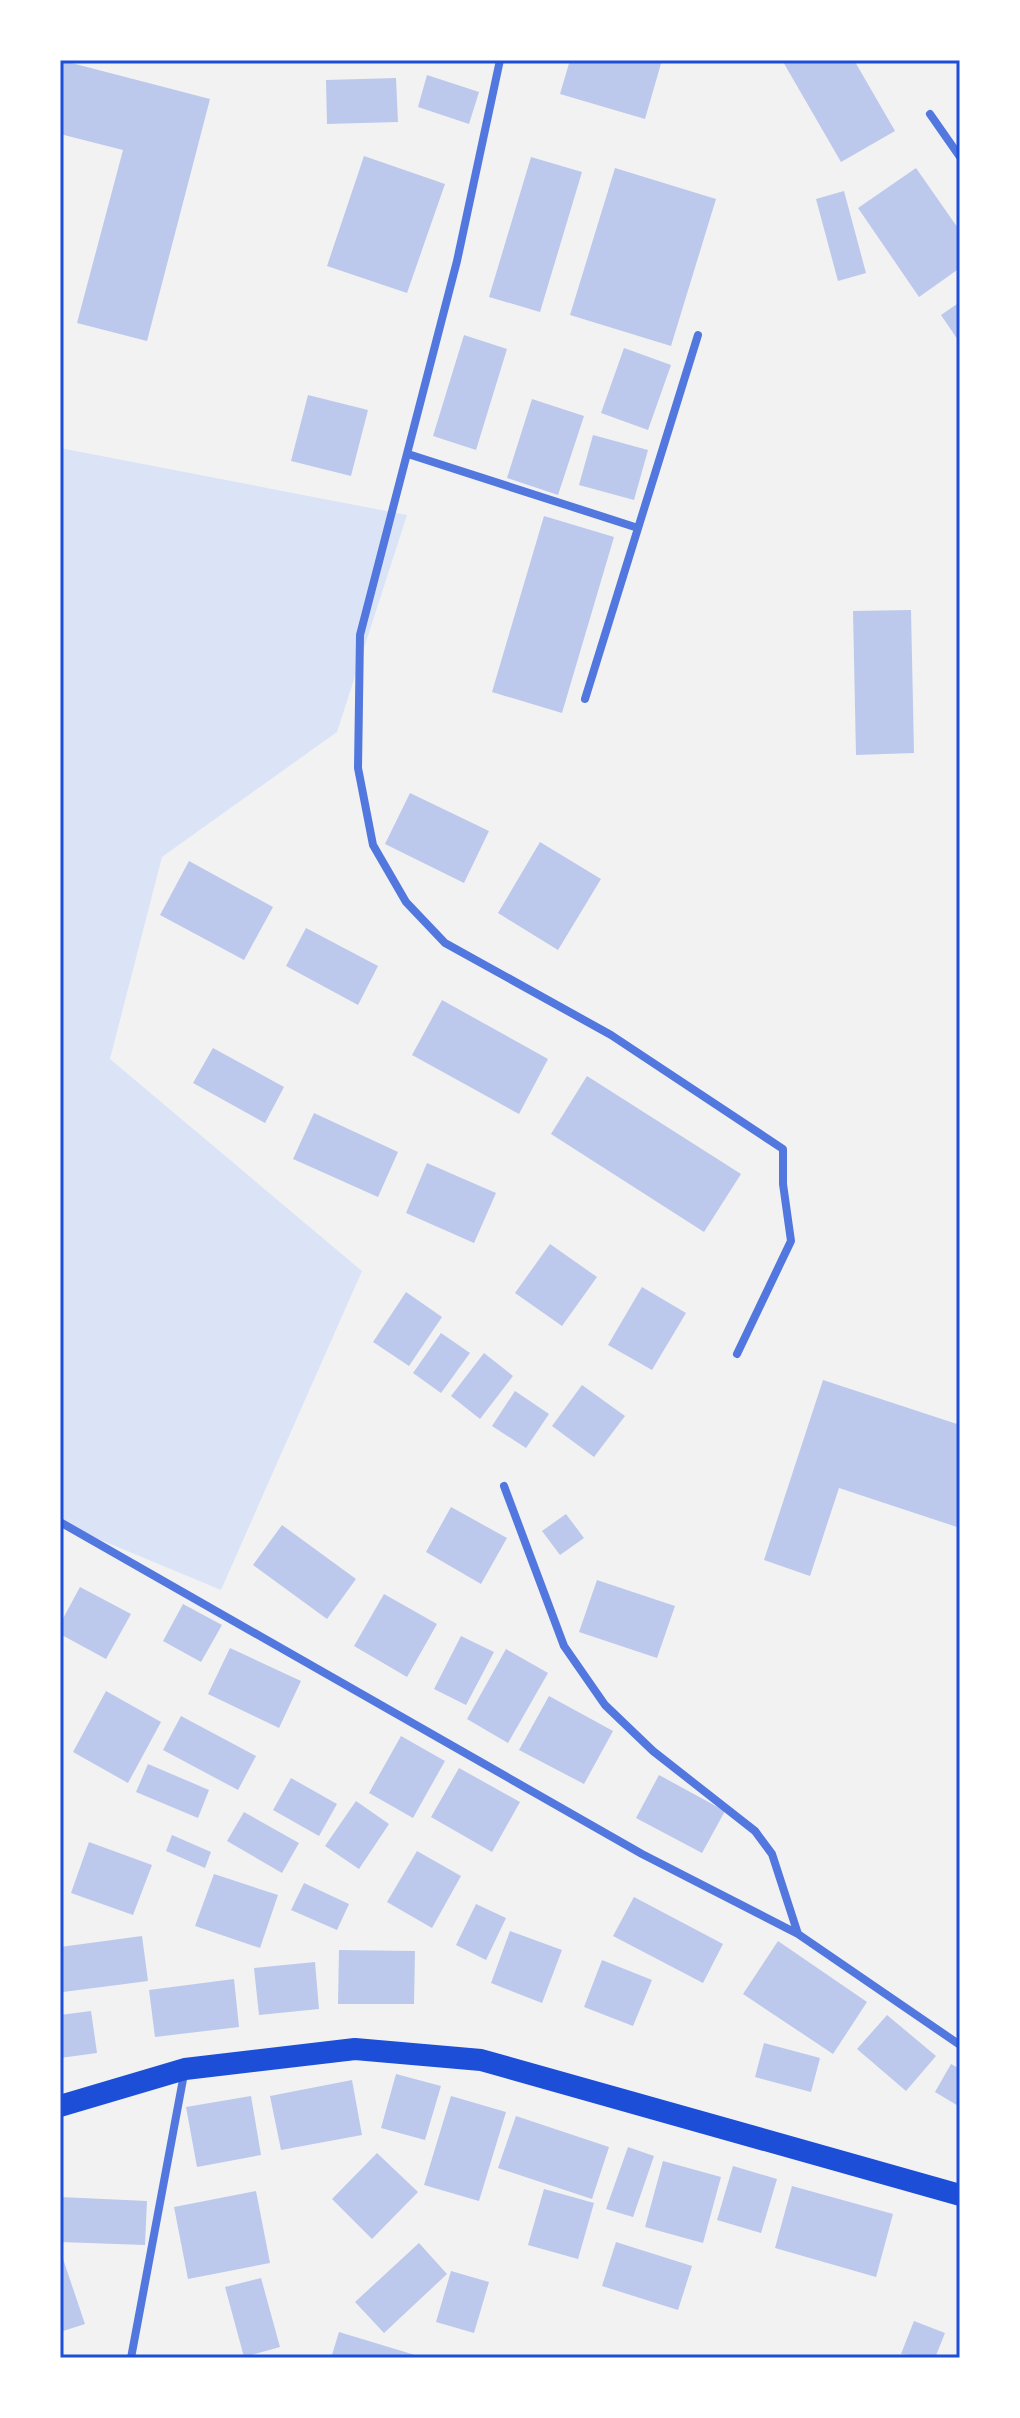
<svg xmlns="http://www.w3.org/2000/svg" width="1020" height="2418" font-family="'Sofia Sans Condensed',sans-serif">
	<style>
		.green { fill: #dbe4f7 }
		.building { fill: #bdc9ec }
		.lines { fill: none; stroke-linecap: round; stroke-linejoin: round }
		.minor { stroke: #5277de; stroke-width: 8 }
		.trunk { stroke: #1d4ed8; stroke-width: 22 }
		.neatline { fill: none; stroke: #1d4ed8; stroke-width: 3 }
	</style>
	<rect width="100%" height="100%" fill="#f2f2f2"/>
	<path class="green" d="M 60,448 L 407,515 L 337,732 L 162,857 L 110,1059 L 362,1271 L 221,1590 L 60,1523 Z"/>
	<path class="building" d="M 60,60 L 210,99 L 147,341 L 77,323 L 123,150 L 60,134 Z
		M 570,60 L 662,60 L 645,119 L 560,94 Z
		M 782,60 L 854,60 L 895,131 L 841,162 Z
		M 427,75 L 479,92 L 469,124 L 418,107 Z
		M 396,78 L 398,122 L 327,124 L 326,80 Z
		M 364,156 L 445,184 L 407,293 L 327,266 Z
		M 531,157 L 582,172 L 540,312 L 489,297 Z
		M 615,168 L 716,199 L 671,346 L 570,315 Z
		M 916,168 L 960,231 L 960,268 L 919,297 L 858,208 Z
		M 844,191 L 866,273 L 838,281 L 816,199 Z
		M 960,302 L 960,343 L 941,315 Z
		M 464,335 L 507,349 L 476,450 L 433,436 Z
		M 624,348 L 671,365 L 648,430 L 601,413 Z
		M 308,395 L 368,410 L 351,476 L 291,461 Z
		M 532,399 L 584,416 L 558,495 L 507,478 Z
		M 593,435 L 648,450 L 634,500 L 579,485 Z
		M 544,516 L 614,537 L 562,713 L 492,692 Z
		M 911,610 L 914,753 L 856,755 L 853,611 Z
		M 410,793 L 489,831 L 464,883 L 385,844 Z
		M 540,842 L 601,879 L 558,950 L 498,913 Z
		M 189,861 L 273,907 L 244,960 L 160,915 Z
		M 306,928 L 378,966 L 358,1005 L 286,966 Z
		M 442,1000 L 548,1059 L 519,1114 L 412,1055 Z
		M 213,1048 L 284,1087 L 265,1123 L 193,1083 Z
		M 587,1076 L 741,1174 L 704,1232 L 551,1134 Z
		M 314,1113 L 398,1152 L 378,1197 L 293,1159 Z
		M 427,1163 L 496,1193 L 474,1243 L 406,1213 Z
		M 550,1244 L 597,1277 L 562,1326 L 515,1293 Z
		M 642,1287 L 686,1313 L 652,1370 L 608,1345 Z
		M 406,1292 L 442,1317 L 409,1366 L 373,1342 Z
		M 441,1333 L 470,1353 L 441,1393 L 413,1373 Z
		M 484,1353 L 513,1376 L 480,1419 L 451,1396 Z
		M 823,1380 L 960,1425 L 960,1528 L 839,1488 L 810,1576 L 764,1560 Z
		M 582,1385 L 625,1416 L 594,1457 L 552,1426 Z
		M 515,1391 L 549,1414 L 526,1448 L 492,1426 Z
		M 451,1507 L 507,1538 L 481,1584 L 426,1552 Z
		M 566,1514 L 584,1538 L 560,1555 L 542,1531 Z
		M 282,1525 L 356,1579 L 327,1619 L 253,1565 Z
		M 597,1580 L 675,1606 L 657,1658 L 579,1632 Z
		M 80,1587 L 131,1614 L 106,1659 L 60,1634 L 60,1624 Z
		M 384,1594 L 437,1624 L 407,1677 L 354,1646 Z
		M 183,1604 L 222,1625 L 201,1662 L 163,1641 Z
		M 461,1636 L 494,1652 L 466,1705 L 434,1689 Z
		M 230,1648 L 301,1681 L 279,1728 L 208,1694 Z
		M 506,1649 L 548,1673 L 508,1743 L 467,1719 Z
		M 106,1691 L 161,1722 L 128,1783 L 73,1752 Z
		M 549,1696 L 613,1731 L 584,1784 L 519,1750 Z
		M 181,1716 L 256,1756 L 238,1790 L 163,1750 Z
		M 401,1736 L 445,1761 L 413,1818 L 369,1793 Z
		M 148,1764 L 209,1790 L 198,1818 L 136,1792 Z
		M 459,1768 L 520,1802 L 492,1852 L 431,1817 Z
		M 659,1775 L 725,1811 L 702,1853 L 636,1818 Z
		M 291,1778 L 337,1804 L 319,1836 L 273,1810 Z
		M 356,1801 L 389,1824 L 359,1869 L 325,1846 Z
		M 244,1812 L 299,1843 L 282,1873 L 227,1841 Z
		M 172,1835 L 211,1852 L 205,1868 L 166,1851 Z
		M 89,1842 L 152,1865 L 133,1915 L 71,1893 Z
		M 417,1851 L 461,1876 L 432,1928 L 387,1902 Z
		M 214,1874 L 278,1895 L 260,1948 L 195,1926 Z
		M 304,1883 L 349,1904 L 337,1930 L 291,1910 Z
		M 634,1897 L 723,1944 L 703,1983 L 613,1936 Z
		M 476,1904 L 506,1918 L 486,1960 L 456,1945 Z
		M 510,1931 L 562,1950 L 542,2003 L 491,1983 Z
		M 142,1936 L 148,1981 L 63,1992 L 60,1947 Z
		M 778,1941 L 867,2002 L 833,2054 L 743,1994 Z
		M 339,1950 L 415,1951 L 414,2004 L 338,2004 Z
		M 602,1960 L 652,1980 L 633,2026 L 584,2007 Z
		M 315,1962 L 319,2009 L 259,2015 L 254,1968 Z
		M 234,1979 L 239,2027 L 155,2037 L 149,1990 Z
		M 91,2011 L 97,2053 L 60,2058 L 60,2015 Z
		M 887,2015 L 936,2056 L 906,2091 L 857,2049 Z
		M 764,2043 L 820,2058 L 811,2092 L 755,2077 Z
		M 951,2064 L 960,2069 L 960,2107 L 935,2092 Z
		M 396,2074 L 441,2086 L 425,2140 L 381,2128 Z
		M 352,2080 L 362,2135 L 281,2150 L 270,2096 Z
		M 251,2096 L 261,2155 L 197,2167 L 186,2107 Z
		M 451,2096 L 506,2112 L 479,2201 L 424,2185 Z
		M 516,2116 L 609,2147 L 592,2199 L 498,2168 Z
		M 628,2147 L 654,2156 L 633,2217 L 606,2209 Z
		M 377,2153 L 418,2192 L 372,2239 L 332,2199 Z
		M 663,2161 L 721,2177 L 703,2243 L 645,2227 Z
		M 733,2166 L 777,2179 L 761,2233 L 717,2220 Z
		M 792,2186 L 893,2214 L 876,2277 L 775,2248 Z
		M 544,2189 L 594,2203 L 578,2259 L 528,2245 Z
		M 256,2191 L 270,2263 L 188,2279 L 174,2207 Z
		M 60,2197 L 147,2201 L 145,2245 L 60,2242 Z
		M 616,2242 L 692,2266 L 678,2310 L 602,2286 Z
		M 419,2243 L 447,2274 L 384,2333 L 355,2302 Z
		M 60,2250 L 85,2324 L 60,2332 Z
		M 451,2271 L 489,2282 L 474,2333 L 436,2322 Z
		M 261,2278 L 280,2347 L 244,2357 L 225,2287 Z
		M 914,2321 L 945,2333 L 935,2358 L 901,2354 Z
		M 339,2332 L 415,2355 L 414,2358 L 331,2358 Z"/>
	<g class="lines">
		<path class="minor" d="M 500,60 L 457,261 L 360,635 L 358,768 L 373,845 L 406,902 L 445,943 L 611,1035 L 783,1149 L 783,1184 L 791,1241 L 737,1354
			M 930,114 L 960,157
			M 408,454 L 638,528
			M 585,699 L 698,335
			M 504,1486 L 564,1646 L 605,1705 L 653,1751 L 755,1831 L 772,1854 L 798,1934
			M 60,1522 L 642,1854 L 798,1934 L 960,2045
			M 131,2358 L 184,2074"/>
		<path class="trunk" d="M 60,2106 L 185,2069 L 355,2049 L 481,2060 L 960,2195"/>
	</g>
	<rect width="1020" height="2418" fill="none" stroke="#ffffff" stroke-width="124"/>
	<rect x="62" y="62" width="896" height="2294" class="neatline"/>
</svg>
